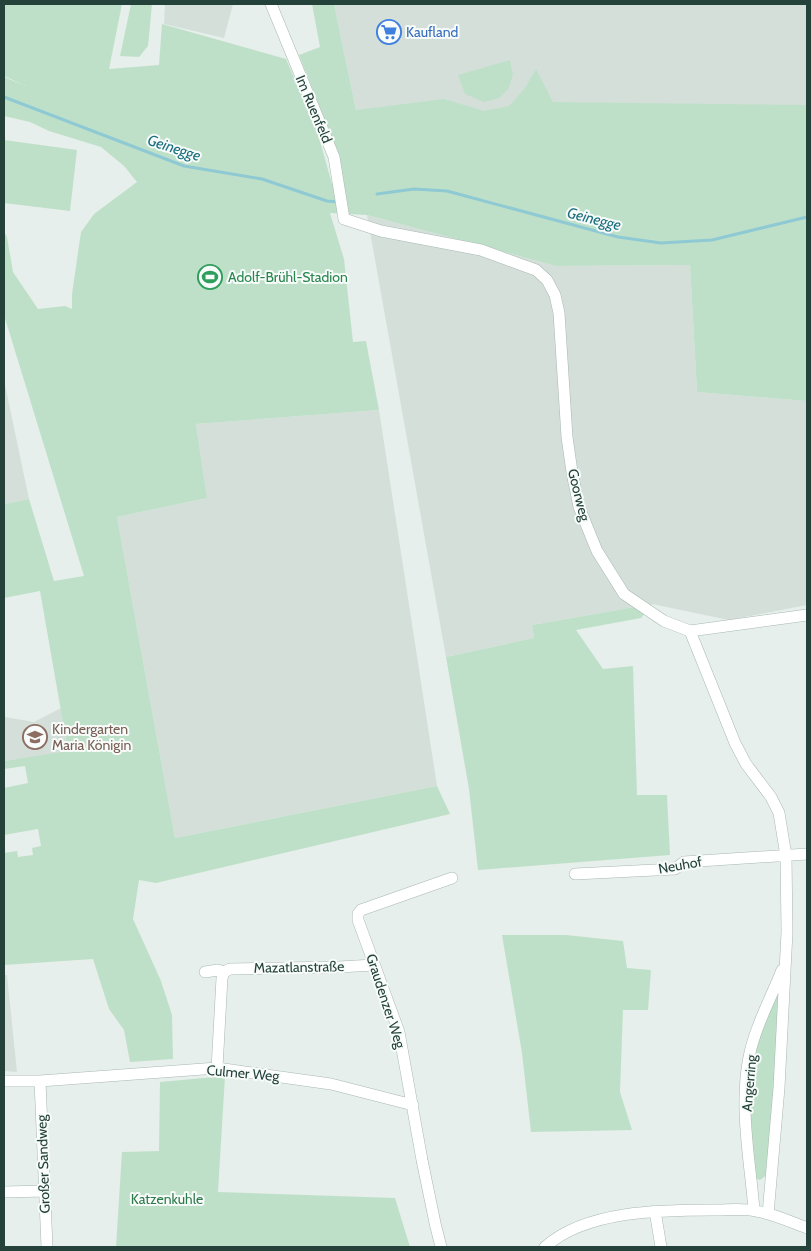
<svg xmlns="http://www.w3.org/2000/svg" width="811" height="1251" font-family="Cabin,sans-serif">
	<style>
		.built { fill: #d4dfda }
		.green { fill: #bfe0c8 }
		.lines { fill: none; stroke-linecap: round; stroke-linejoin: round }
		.stream { stroke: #8ec9d4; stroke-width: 3 }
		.minor-casing { stroke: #a8b8b2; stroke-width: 12 }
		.minor { stroke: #fff; stroke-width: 11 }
		.labels { text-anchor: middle; stroke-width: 4; stroke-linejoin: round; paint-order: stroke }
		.shop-label { font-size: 14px; fill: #366cbe; stroke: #f7fbf9; text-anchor: start }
		.street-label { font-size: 14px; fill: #24423a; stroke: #f7fbf9 }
		.leisure-label { font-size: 14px; fill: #27864d; stroke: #f7fbf9; text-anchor: start }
		.education-label { font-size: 14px; fill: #785e54; stroke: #f7fbf9; text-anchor: start }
		.park-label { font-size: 14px; fill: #2d7a4b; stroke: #f7fbf9 }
		.water-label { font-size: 15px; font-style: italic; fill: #1c6f80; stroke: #f7fbf9 }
	</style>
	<rect width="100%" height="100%" fill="#e6efeb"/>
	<path class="built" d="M 165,4 L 233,4 L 224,38 L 164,24 Z
		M 334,4 L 807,4 L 807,114 L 356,110 Z
		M 367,215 L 556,266 L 690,265 L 697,392 L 807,401 L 807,605 L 729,620 L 652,604 L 532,625 L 534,638 L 446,657 Z
		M 4,380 L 29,499 L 4,504 Z
		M 379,410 L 437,786 L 175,838 L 117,517 L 207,498 L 196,424 Z
		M 61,708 L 68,752 L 4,761 L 4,709 L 5,717 L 34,722 Z
		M 4,975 L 7,975 L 17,1072 L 4,1071 Z"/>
	<path class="green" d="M 4,4 L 122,4 L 109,69 L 159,65 L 162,24 L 286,59 L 318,134 L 332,184 L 342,185 L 338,153 L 299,55 L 320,47 L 312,4 L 334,4 L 356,110 L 444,99 L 484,111 L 509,106 L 525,88 L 536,69 L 553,102 L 807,105 L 807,401 L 697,392 L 690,265 L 556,266 L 367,215 L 330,213 L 344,259 L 353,342 L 366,341 L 379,410 L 196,424 L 207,498 L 117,517 L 175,838 L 437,786 L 450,814 L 156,883 L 139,880 L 133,919 L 161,981 L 172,1015 L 173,1059 L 130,1062 L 124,1030 L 109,1009 L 93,959 L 4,965 L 4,853 L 17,851 L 18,857 L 33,855 L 32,848 L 41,846 L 38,829 L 4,835 L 4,788 L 28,783 L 25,766 L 4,769 L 4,761 L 68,751 L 40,591 L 4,598 L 4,504 L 29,499 L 54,581 L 84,576 L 4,315 L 4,232 L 7,237 L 13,272 L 38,309 L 65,306 L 72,309 L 72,294 L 81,232 L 94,214 L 137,182 L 124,166 L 101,147 L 49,131 L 30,122 L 4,116 L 4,77 L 26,86 L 4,76 Z
		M 131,4 L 152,4 L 148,46 L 139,57 L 120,56 Z
		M 510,60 L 513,75 L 508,89 L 499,98 L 484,102 L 465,94 L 458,75 Z
		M 4,140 L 77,150 L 70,211 L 4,203 Z
		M 652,604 L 641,618 L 576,630 L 603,669 L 633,666 L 637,795 L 667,795 L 670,855 L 478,870 L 469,789 L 446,657 L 534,638 L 532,625 Z
		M 502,935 L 566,935 L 623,941 L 627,968 L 651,970 L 648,1010 L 623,1010 L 620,1092 L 632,1130 L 531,1132 L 522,1053 Z
		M 776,997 L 778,997 L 780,1003 L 767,1175 L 760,1180 L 756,1179 C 749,1135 743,1084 758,1040 C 763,1026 770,1011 776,997 Z
		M 225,1076 L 218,1192 L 395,1198 L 410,1247 L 116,1247 L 122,1152 L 159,1151 L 160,1082 Z"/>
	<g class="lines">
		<path class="stream" d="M 4,97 L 184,166 L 262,179 L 327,201 L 339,202
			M 377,194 L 414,189 L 447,191 L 618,237 L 661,243 L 712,240 L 807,217"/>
		<defs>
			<path id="minor" d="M 271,4 L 334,157 L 344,219 L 381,231 L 481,250 L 536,270 L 547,280 L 555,295 L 559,313 L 567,437 L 572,472 L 579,507 L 597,551 L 624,594 L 664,621 L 690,631 L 735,743 L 746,764 L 771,797 L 779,813 L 786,856 L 787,932 L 779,1088 L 768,1214
				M 690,631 L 807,615
				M 575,874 L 675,869 L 684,862 L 807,854
				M 205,972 L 218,970 L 224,972
				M 217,1068 L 222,978 L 224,972 L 230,969 L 339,967 L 374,965
				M 4,1081 L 40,1081 L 217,1068 L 331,1084 L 413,1105
				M 40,1081 L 47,1247
				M 4,1192 L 45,1191
				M 754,1210 C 750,1160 739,1107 749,1057 C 755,1027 771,998 782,970
				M 655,1211 L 661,1247
				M 441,1247 L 435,1223 L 422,1160 L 399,1032 L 358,920 L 358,914 L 361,910 L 452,878
				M 545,1247 C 586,1210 662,1210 714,1210 C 728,1210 743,1208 756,1211 C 774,1214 791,1222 807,1228"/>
		</defs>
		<use href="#minor" class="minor-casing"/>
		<use href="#minor" class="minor"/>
	</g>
	<defs>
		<symbol id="supermarket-ring" viewBox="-11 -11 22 22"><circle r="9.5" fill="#f7fbf9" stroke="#3f7fe0" stroke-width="1.5"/><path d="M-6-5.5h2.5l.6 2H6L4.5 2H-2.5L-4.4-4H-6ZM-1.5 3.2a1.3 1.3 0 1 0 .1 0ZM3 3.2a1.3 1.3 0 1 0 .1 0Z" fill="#3f7fe0"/></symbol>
		<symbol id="stadium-ring" viewBox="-11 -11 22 22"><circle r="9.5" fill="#f7fbf9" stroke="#2e9e5b" stroke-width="1.5"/><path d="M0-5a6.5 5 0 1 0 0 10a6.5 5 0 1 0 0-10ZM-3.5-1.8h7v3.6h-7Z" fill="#2e9e5b"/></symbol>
		<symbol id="school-ring" viewBox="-11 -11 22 22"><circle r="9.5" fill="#f7fbf9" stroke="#8d6e63" stroke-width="1.5"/><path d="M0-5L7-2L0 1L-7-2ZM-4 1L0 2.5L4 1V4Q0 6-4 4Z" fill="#8d6e63"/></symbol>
	</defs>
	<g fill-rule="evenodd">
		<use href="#supermarket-ring" x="375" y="18" width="28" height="28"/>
		<use href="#stadium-ring" x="196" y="263" width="28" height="28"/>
		<use href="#school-ring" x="21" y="723" width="28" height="28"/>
	</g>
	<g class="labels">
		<g class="shop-label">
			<text x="406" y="37">Kaufland</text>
		</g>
		<g class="street-label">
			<text transform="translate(314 109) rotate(67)" y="5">Im Ruenfeld</text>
			<text transform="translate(579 495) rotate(76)" y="5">Goorweg</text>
			<text transform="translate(680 865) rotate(-10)" y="5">Neuhof</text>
			<text transform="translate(299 967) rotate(-1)" y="5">Mazatlanstraße</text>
			<text transform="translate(386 1001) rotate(72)" y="5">Graudenzer Weg</text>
			<text transform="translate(243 1073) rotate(5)" y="5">Culmer Weg</text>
			<text transform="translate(749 1083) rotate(-85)" y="5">Angerring</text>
			<text transform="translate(43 1164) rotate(-92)" y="5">Großer Sandweg</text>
		</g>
		<g class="leisure-label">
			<text x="228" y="282">Adolf-Brühl-Stadion</text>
		</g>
		<g class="education-label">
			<text x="52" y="734">Kindergarten<tspan x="52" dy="16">Maria Königin</tspan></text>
		</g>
		<g class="park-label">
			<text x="167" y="1204">Katzenkuhle</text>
		</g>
		<g class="water-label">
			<text transform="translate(174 148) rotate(18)" y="5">Geinegge</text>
			<text transform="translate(594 219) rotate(14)" y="5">Geinegge</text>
		</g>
	</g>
	<rect width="811" height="1251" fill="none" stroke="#24423a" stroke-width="10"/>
</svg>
